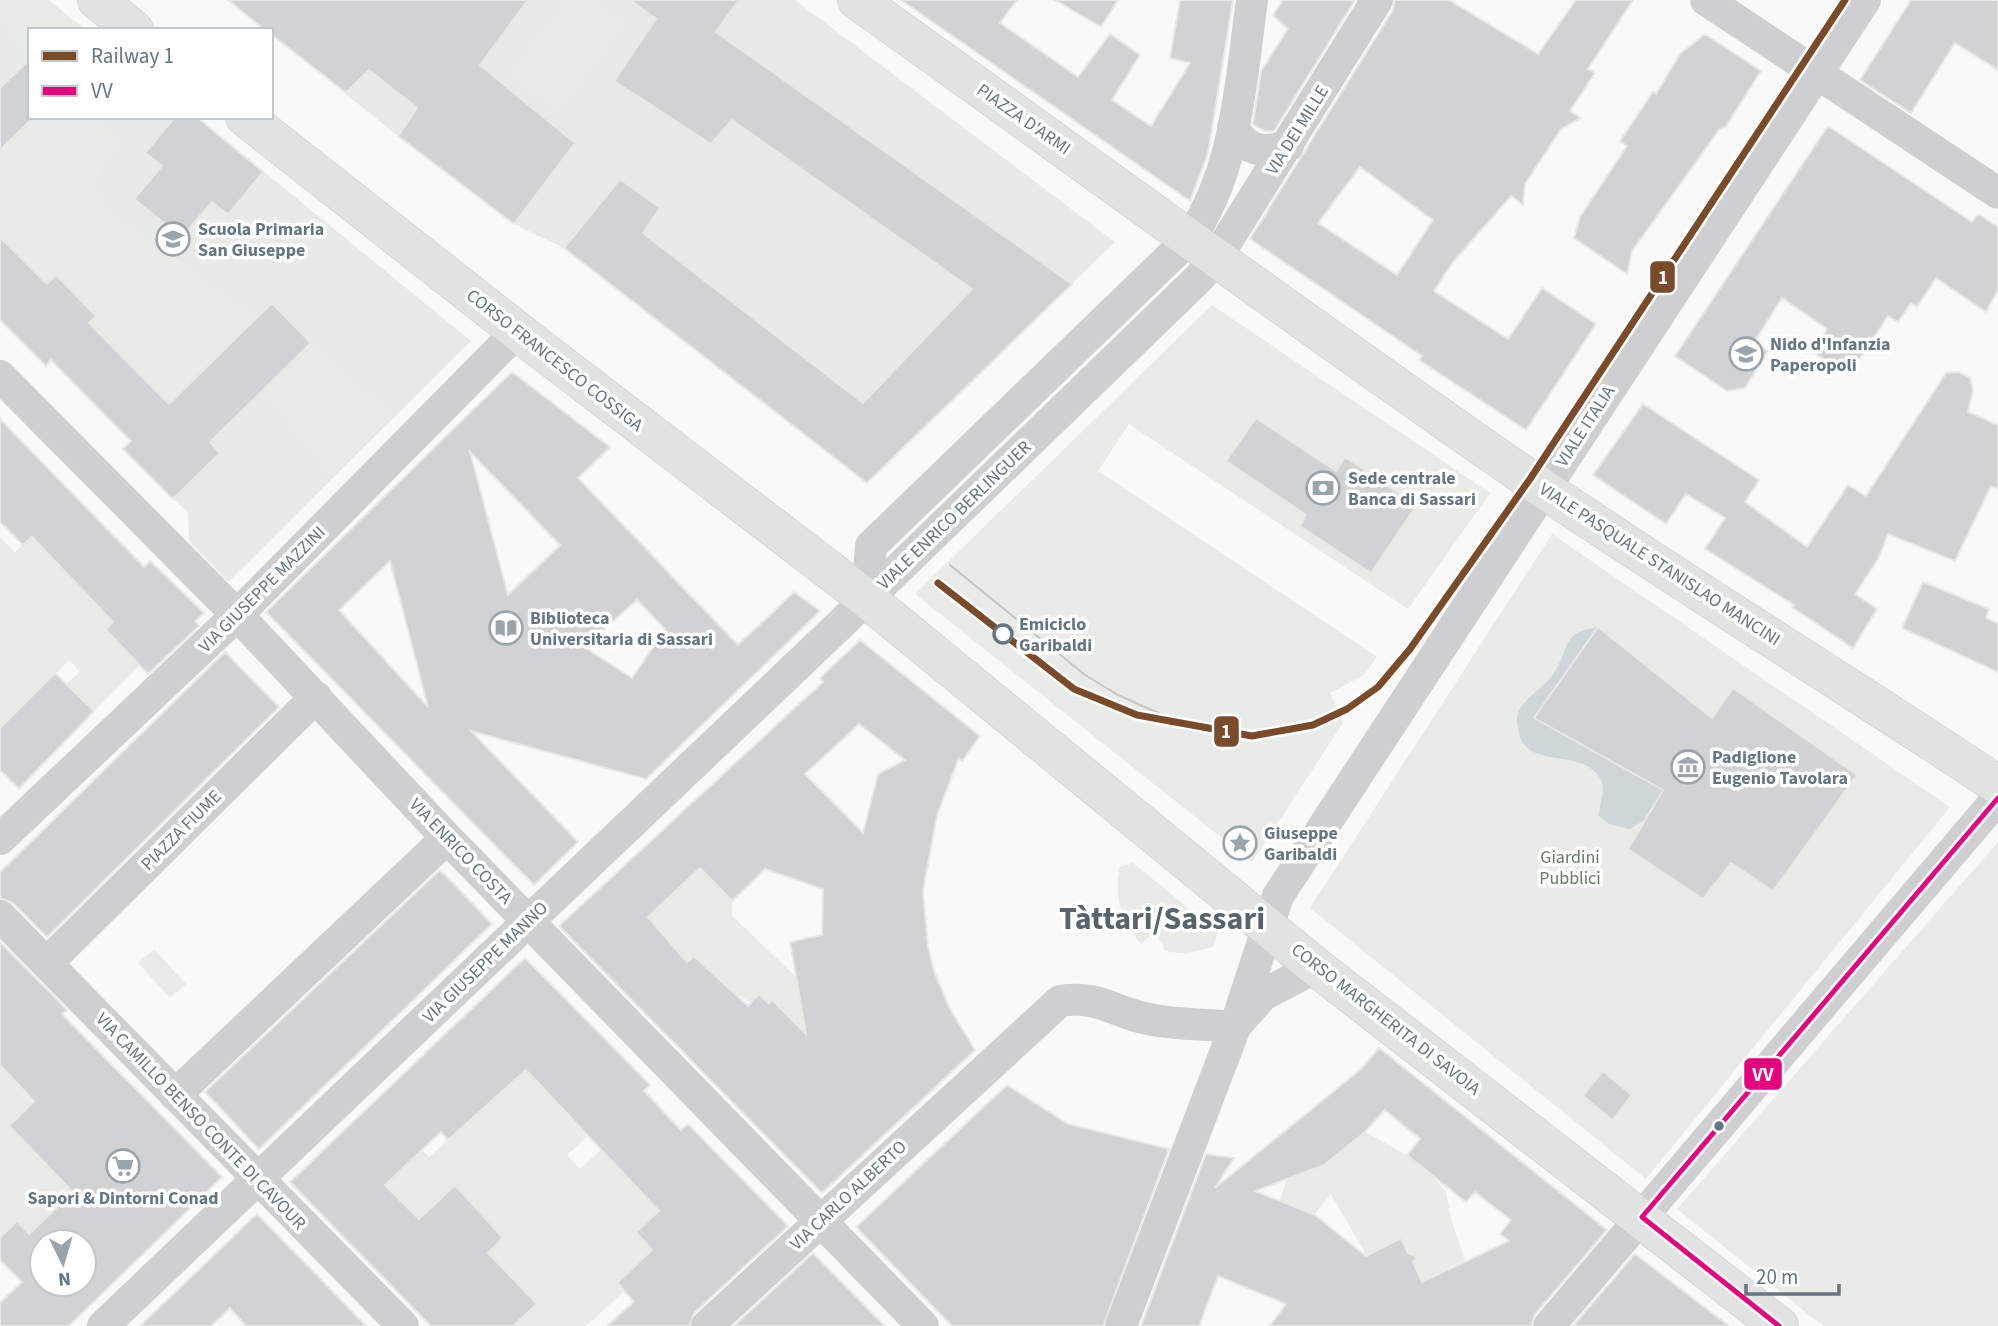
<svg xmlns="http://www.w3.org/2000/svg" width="1998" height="1326" font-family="'Source Sans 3',sans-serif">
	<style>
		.built { fill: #e8e9e9 }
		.green { fill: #e8ebe6; fill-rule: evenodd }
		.water { fill: #ced6d9 }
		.building { fill: #d0d2d3; stroke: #e8e8e8; stroke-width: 2; fill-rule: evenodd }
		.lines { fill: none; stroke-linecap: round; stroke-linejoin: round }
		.major-casing { stroke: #d5d6d7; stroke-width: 40 }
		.minor { stroke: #cecfd0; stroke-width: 32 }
		.major { stroke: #e1e2e2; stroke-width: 38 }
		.tram { stroke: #c3c5c6; stroke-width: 2 }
		.bus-1-casing { stroke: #fff; stroke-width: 10 }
		.bus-1 { stroke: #e5007d; stroke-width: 5 }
		.rail-1-casing { stroke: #fff; stroke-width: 12 }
		.rail-1 { stroke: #7a4b2a; stroke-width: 7 }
		.stop-dot { fill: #fff; stroke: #657683; stroke-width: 3.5 }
		.bus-dot { fill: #657683; stroke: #fff; stroke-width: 2.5 }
		.labels { text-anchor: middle; stroke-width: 7; stroke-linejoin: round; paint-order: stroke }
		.street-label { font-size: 18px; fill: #657683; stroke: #fff }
		.poi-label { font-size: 18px; font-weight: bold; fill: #657683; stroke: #fff; text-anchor: start }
		.stop-label { font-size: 18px; font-weight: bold; fill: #657683; stroke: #fff; text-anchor: start }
		.park-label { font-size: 18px; fill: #687a64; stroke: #fff }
		.town-label { font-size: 32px; font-weight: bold; fill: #57646e; stroke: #fff }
		.line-badge { stroke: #fff; stroke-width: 2.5 }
		.badge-label { font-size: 19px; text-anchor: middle; font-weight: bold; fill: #fff }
	</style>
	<rect width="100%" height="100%" fill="#f9f9f9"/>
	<path class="built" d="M 0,0 L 48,0 L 86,30 L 30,30 L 30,117 L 197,117 L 471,341 L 228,582 L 189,541 L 188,513 L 123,449 L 131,441 L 52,361 L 46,366 L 0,320 Z
		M 228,0 L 795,0 L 1115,242 L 867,483 L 564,248 L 514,224 L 398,136 L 271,34 L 271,30 L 265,30 Z"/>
	<path class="green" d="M 0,0 L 48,0 L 86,30 L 30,30 L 30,61 L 0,20 Z
		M 567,0 L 594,0 L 625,24 L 558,111 L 510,74 Z
		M 34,117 L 102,117 L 109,136 L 121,143 L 100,171 L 96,191 L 108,211 L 257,318 L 169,404 L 89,323 L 56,276 L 47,284 L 0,237 L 0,150 Z
		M 212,202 L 228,215 L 197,252 L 182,237 Z
		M 1212,305 L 1490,493 L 1408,609 L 1129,424 L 1098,471 L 1377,657 L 1364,675 L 1330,693 L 1343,723 L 1252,862 L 915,594 ZM 1256,418 L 1336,471 L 1345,457 L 1417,505 L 1371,573 L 1300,526 L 1306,515 L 1226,461 Z
		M 311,343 L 394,416 L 331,476 L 262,391 Z
		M 1552,534 L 1950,807 L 1646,1179 L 1310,908 Z
		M 0,537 L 15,552 L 32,537 L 114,622 L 106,630 L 140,665 L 94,711 L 66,684 L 80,672 L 69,660 L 0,728 Z
		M 1998,842 L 1998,1326 L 1823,1326 L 1677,1209 Z
		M 1133,863 L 1218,932 L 1213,947 C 1197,951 1180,956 1164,950 C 1164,941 1158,938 1150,936 L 1141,944 C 1122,921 1113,897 1120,867 Z
		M 701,868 L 732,901 L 732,916 L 833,1012 L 795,1051 L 787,1015 L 772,1000 L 769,1004 L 759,994 L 751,1003 L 687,962 L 646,917 Z
		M 154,949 L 186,984 L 170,998 L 138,963 Z
		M 0,1034 L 2,1067 L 33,1102 L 10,1126 L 73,1192 L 59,1205 L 42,1247 L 17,1221 L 1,1237 L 0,1253 Z
		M 526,1070 L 587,1137 L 567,1155 L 580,1169 L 602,1149 L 660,1211 L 636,1232 L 652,1250 L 617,1283 L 624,1291 L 586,1326 L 513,1326 L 537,1304 L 488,1253 L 503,1238 L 455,1185 L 419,1219 L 357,1177 L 407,1164 L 422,1150 L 429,1157 Z
		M 1365,1132 L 1407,1155 L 1430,1173 L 1446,1192 L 1451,1219 L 1465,1260 L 1422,1281 L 1401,1238 L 1367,1256 L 1331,1194 L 1314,1215 L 1280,1201 L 1287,1178 Z"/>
	<path class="water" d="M 1598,627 L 1534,717 L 1663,790 L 1646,819 L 1630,829 L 1609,824 L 1599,816 C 1599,803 1608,787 1598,775 C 1576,747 1522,771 1518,727 C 1517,721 1516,717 1519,711 C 1527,695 1544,688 1554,673 C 1571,647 1560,633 1598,627 Z"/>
	<path class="building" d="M 228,0 L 528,0 L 480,65 L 575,143 L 514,224 L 398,136 L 417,108 L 369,70 L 346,93 L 271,34 L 271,30 L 265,30 Z
		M 630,0 L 739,0 L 716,32 L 1072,284 L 867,483 L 564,248 L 620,179 L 660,208 L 643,233 L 863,403 L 972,289 L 732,120 L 711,144 L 614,81 L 656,19 Z
		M 901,0 L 1017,0 L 1000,23 L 1078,77 L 1110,34 L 1140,55 L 1112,100 L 1151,126 L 1190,63 L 1170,58 L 1180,0 L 1233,0 L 1208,153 L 1190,201 Z
		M 1055,0 L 1118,0 L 1101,27 Z
		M 1283,0 L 1355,0 L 1274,131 L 1265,131 L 1253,124 L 1261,71 L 1288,29 L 1273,15 Z
		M 1395,0 L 1449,0 L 1538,54 L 1576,0 L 1633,0 L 1588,69 L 1595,73 L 1570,111 L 1581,118 L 1561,129 L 1525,184 L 1523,205 L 1511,196 L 1453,262 L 1434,291 L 1508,339 L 1542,288 L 1596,324 L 1526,430 L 1419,360 L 1422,356 L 1250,239 L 1393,10 ZM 1360,167 L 1433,220 L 1397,275 L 1318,223 Z
		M 1911,0 L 1998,0 L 1998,70 L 1955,43 L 1911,113 L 1860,80 Z
		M 1705,34 L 1761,71 L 1726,126 L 1719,130 L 1632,251 L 1627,274 L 1574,238 L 1580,217 L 1627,146 L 1620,141 L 1653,92 L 1656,94 L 1680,54 Z
		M 30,59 L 30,121 L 0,150 L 0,88 Z
		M 175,117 L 197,117 L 263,172 L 228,215 L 212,202 L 182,237 L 134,199 L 162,166 L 145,153 Z
		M 1828,126 L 1972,222 L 1978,214 L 1998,227 L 1998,290 L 1986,312 L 1936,278 L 1917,307 L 1911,303 L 1898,322 L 1888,316 L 1849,375 L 1813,352 L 1827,329 L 1782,298 L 1754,342 L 1768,351 L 1745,388 L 1727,391 L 1675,356 Z
		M 0,237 L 47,284 L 56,275 L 96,316 L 89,323 L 169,404 L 272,303 L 311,343 L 210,442 L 220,453 L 173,499 L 123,449 L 131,441 L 51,360 L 46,366 L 0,320 Z
		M 512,372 L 610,447 L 578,478 L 738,645 L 794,592 L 820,611 L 646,779 L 471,731 L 578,842 L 534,885 L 266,612 ZM 470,452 L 560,545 L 508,595 ZM 390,561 L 428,707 L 339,610 ZM 637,600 L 665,629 L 632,678 L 584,647 Z
		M 1959,372 L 1970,378 L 1973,391 L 1968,412 L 1998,425 L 1998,489 L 1991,486 L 1955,561 L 1888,534 L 1878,559 L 1855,594 L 1877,609 L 1853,648 L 1792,607 L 1794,605 L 1705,549 L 1725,518 L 1686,494 L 1666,524 L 1593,475 L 1643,404 L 1759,480 L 1745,502 L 1807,547 L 1848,485 L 1866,496 L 1946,373 Z
		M 1256,418 L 1336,471 L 1345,457 L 1417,505 L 1371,573 L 1300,526 L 1306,515 L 1226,461 Z
		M 0,419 L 144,567 L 150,561 L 204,613 L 195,621 L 199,626 L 148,674 L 106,630 L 113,622 L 32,537 L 23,545 L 0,522 Z
		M 1923,582 L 1989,609 L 1986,618 L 1998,623 L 1998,672 L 1902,628 Z
		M 1598,627 L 1712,718 L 1733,688 L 1857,775 L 1773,891 L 1731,863 L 1703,899 L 1628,849 L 1663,790 L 1534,718 Z
		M 860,640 L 980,736 L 962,761 L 959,758 L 937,815 L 923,891 L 928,947 L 934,971 L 950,1009 L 975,1050 L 822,1193 L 559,926 L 823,682 L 820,678 ZM 859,724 L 905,760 L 878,774 L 863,833 L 805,774 ZM 700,868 L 732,901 L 765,869 L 823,889 L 822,935 L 790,942 L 806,1034 L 772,1000 L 769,1004 L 759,994 L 748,1006 L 694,956 L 687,962 L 648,917 Z
		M 225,652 L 279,707 L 47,937 L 13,903 L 0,898 L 0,872 Z
		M 55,673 L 94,711 L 19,789 L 0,770 L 0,728 Z
		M 440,870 L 492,924 L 259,1149 L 205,1092 Z
		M 0,942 L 67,1010 L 62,1014 L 222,1177 L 69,1326 L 0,1326 L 0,1303 L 22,1282 L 0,1260 L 0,1238 L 17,1221 L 29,1234 L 73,1192 L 9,1126 L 34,1101 L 0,1065 ZM 42,1242 L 84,1242 L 84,1284 L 42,1284 Z
		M 525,958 L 650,1085 L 644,1091 L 681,1130 L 688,1124 L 788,1226 L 695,1312 L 689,1326 L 607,1326 L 634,1302 L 617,1283 L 652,1250 L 636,1232 L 659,1211 L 526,1070 L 448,1140 L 441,1132 L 385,1185 L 419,1219 L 455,1185 L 503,1238 L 488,1253 L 537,1304 L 513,1326 L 431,1326 L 290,1182 Z
		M 1379,1048 L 1607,1230 L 1535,1314 L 1531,1326 L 1270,1326 L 1286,1304 L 1218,1276 L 1199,1326 L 1141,1326 L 1206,1154 L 1234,1158 L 1215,1188 L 1361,1069 ZM 1385,1110 L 1420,1139 L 1407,1155 L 1466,1202 L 1475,1192 L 1511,1220 L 1500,1234 L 1509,1241 L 1422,1282 L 1413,1262 L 1417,1257 L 1408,1253 L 1401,1238 L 1366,1256 L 1315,1215 L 1255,1191 L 1324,1165 L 1365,1132 Z
		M 1603,1071 L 1632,1095 L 1612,1120 L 1583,1096 Z
		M 1007,1085 L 1068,1124 L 1169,1149 L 1103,1326 L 952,1326 L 856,1227 Z
		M 257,1214 L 366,1326 L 246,1326 L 230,1308 L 211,1326 L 140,1326 Z
		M 813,1253 L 885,1326 L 734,1326 Z
		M 1635,1254 L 1729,1326 L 1573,1326 Z"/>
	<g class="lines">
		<defs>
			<path id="major" d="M 97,0 L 134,30
				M 857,0 C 1080,159 1300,321 1526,477 C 1681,583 1842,681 1998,785
				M 245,117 L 535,345 L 867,599 L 1316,967 L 1779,1326"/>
		</defs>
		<use href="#major" class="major-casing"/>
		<path class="minor" d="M 1706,0 L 1998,193
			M 1233,127 C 1245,151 1263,154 1288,146
			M 0,376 L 243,621 L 447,838 L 923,1326
			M 867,599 L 871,546 L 1189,239 C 1237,172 1241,79 1252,0
			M 0,839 L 237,615 L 517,332
			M 0,916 L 403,1326
			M 47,963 L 316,697
			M 1240,1021 L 1263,995 L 1316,967
			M 175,1095 L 447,838
			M 103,1326 L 867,599 L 1198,279 L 1215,260 L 1377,0
			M 707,1326 L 1060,1001 C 1098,995 1114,1012 1148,1019 C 1176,1025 1206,1024 1235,1027
			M 1121,1326 L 1235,1027 L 1278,896 L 1865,0
			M 1549,1326 L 1998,798"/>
		<use href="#major" class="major"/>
		<path class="tram" d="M 950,565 L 1085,675 L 1118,695 L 1183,724"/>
		<defs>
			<path id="bus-1" d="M 1779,1326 L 1642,1217 L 1998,798"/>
		</defs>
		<use href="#bus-1" class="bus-1-casing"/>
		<use href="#bus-1" class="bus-1"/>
		<defs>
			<path id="rail-1" d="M 938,583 L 1074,689 L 1137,715 L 1252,736 L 1313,725 L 1347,709 L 1378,687 L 1410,649 L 1530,479 L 1845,0"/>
		</defs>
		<use href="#rail-1" class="rail-1-casing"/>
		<use href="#rail-1" class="rail-1"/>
	</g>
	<defs>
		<symbol id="school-ring" viewBox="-11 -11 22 22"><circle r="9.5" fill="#fff" stroke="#99a4ac" stroke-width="1.5"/><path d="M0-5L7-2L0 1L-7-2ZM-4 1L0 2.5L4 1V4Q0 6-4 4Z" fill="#99a4ac"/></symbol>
		<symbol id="bank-ring" viewBox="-11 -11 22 22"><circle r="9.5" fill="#fff" stroke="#99a4ac" stroke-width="1.5"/><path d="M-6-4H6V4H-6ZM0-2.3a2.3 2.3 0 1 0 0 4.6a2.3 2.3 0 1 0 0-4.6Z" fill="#99a4ac"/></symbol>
		<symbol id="library-ring" viewBox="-11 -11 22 22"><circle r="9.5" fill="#fff" stroke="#99a4ac" stroke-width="1.5"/><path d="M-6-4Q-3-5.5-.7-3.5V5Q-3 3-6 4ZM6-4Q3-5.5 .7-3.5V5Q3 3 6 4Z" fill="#99a4ac"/></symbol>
		<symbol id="museum-ring" viewBox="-11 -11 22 22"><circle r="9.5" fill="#fff" stroke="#99a4ac" stroke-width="1.5"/><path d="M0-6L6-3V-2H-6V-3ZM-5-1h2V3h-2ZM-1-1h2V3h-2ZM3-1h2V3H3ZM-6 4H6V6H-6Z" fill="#99a4ac"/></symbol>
		<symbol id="sight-ring" viewBox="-11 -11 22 22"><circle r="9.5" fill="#fff" stroke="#99a4ac" stroke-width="1.5"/><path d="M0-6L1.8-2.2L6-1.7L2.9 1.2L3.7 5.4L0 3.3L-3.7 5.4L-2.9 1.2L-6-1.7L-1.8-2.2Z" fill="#99a4ac"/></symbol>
		<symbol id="supermarket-ring" viewBox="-11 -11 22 22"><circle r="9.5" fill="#fff" stroke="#99a4ac" stroke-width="1.5"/><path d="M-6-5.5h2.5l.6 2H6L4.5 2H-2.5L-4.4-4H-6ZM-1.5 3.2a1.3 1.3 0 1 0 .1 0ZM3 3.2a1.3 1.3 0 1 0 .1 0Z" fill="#99a4ac"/></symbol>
	</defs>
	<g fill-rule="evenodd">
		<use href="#school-ring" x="154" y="220" width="38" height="38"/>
		<use href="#school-ring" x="1727" y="335" width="38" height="38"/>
		<use href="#bank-ring" x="1304" y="469" width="38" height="38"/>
		<use href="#library-ring" x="487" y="609" width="38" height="38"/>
		<use href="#museum-ring" x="1669" y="748" width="38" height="38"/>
		<use href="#sight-ring" x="1221" y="824" width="38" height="38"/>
		<use href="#supermarket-ring" x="104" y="1147" width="38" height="38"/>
	</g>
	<circle class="stop-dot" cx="1003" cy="634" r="9"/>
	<circle class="bus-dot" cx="1719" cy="1126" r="6"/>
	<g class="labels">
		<g class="street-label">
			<text transform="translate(1024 119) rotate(35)" y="6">PIAZZA D'ARMI</text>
			<text transform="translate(1297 130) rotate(-58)" y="6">VIA DEI MILLE</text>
			<text transform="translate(555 360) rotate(38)" y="6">CORSO FRANCESCO COSSIGA</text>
			<text transform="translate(1585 426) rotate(-57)" y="6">VIALE ITALIA</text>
			<text transform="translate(954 515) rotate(-44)" y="6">VIALE ENRICO BERLINGUER</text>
			<text transform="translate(1660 564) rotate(33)" y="6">VIALE PASQUALE STANISLAO MANCINI</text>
			<text transform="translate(262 589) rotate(-45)" y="6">VIA GIUSEPPE MAZZINI</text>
			<text transform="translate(181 830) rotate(-45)" y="6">PIAZZA FIUME</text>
			<text transform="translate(461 851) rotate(46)" y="6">VIA ENRICO COSTA</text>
			<text transform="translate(485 962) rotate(-44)" y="6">VIA GIUSEPPE MANNO</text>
			<text transform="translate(1386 1019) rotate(38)" y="6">CORSO MARGHERITA DI SAVOIA</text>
			<text transform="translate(201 1121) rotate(46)" y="6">VIA CAMILLO BENSO CONTE DI CAVOUR</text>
			<text transform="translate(848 1195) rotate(-43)" y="6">VIA CARLO ALBERTO</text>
		</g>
		<g class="poi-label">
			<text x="198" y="235">Scuola Primaria<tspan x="198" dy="21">San Giuseppe</tspan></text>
			<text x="1770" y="350">Nido d'Infanzia<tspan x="1770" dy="21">Paperopoli</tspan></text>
			<text x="1348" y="484">Sede centrale<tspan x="1348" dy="21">Banca di Sassari</tspan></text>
			<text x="530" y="624">Biblioteca<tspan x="530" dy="21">Universitaria di Sassari</tspan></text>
			<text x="1712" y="763">Padiglione<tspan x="1712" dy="21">Eugenio Tavolara</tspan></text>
			<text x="1264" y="839">Giuseppe<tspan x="1264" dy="21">Garibaldi</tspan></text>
			<text x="123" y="1204" text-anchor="middle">Sapori &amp; Dintorni Conad</text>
		</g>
		<g class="stop-label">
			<text x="1019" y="630">Emiciclo<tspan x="1019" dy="21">Garibaldi</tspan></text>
		</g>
		<g class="park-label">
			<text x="1570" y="863">Giardini<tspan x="1570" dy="21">Pubblici</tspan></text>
		</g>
		<g class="town-label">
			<text x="1162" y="929">Tàttari/Sassari</text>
		</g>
	</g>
	<g class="line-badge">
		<rect x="1649" y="260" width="27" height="34" rx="7" fill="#7a4b2a"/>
		<rect x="1213" y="715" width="27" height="33" rx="7" fill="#7a4b2a"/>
		<rect x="1743" y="1057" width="40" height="34" rx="7" fill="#e5007d"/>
	</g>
	<g class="badge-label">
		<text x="1663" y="284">1</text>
		<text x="1226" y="738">1</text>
		<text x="1763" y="1081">VV</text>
	</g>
	<rect x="28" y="28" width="245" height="91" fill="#ffffff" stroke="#c1c8cd" stroke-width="2"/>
	<rect x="42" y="51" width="35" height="10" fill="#7a4b2a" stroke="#c1c8cd" stroke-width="2"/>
	<text x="91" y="63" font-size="21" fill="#657683">Railway 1</text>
	<rect x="42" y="86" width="35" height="10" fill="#e5007d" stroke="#c1c8cd" stroke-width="2"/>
	<text x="91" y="98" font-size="21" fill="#657683">VV</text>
	<g transform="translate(63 1263) rotate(175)"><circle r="33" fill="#ffffff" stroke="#c1c8cd" stroke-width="2"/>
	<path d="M0-5L12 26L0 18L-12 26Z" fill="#99a4ac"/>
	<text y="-10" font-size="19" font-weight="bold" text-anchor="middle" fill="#657683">N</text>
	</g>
	<path d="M1746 1284v10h93v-10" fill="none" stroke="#657683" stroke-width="3.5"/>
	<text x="1756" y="1284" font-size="21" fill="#657683" stroke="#ffffff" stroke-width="5" paint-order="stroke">20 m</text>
</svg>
